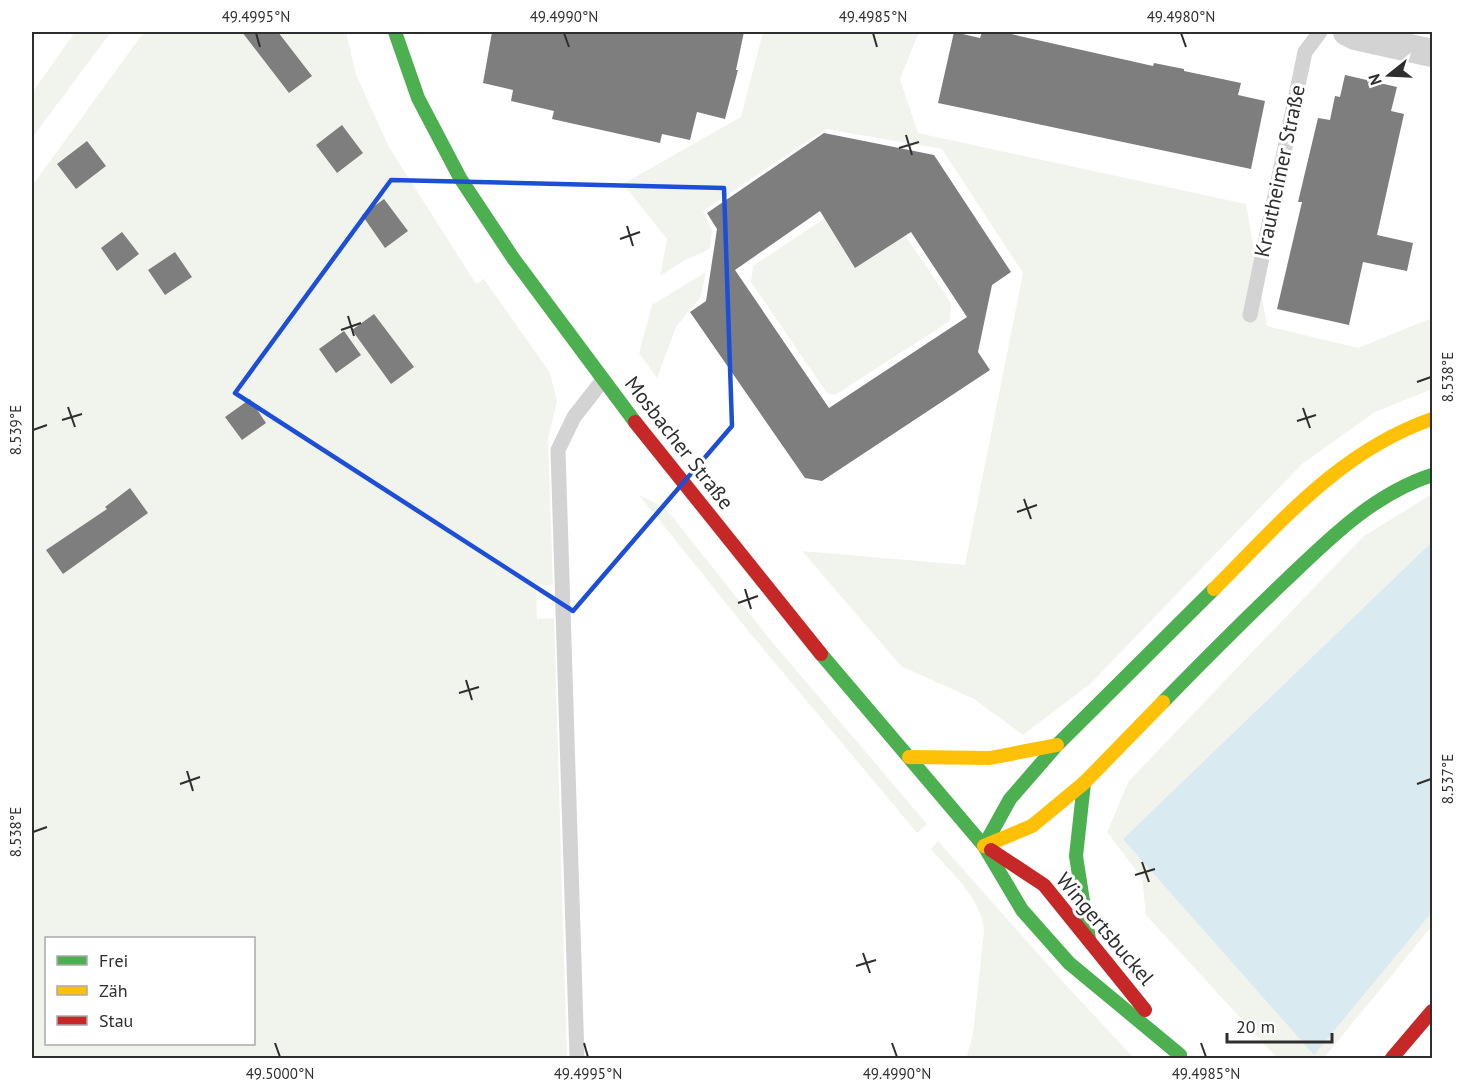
<svg xmlns="http://www.w3.org/2000/svg" width="1464" height="1090" font-family="'PT Sans',sans-serif">
	<style>
		.green { fill: #f1f4ec; fill-rule: evenodd }
		.water { fill: #d9eaf0 }
		.building { fill: #7e7e7e; fill-rule: evenodd }
		.lines { fill: none; stroke-linecap: round; stroke-linejoin: round }
		.lane { stroke: #d3d3d3; stroke-width: 15 }
		.street { stroke: #d3d3d3; stroke-width: 28 }
		.fast { stroke: #4caf50; stroke-width: 14 }
		.slow { stroke: #ffc107; stroke-width: 14 }
		.jam { stroke: #c62828; stroke-width: 14 }
		.marked { fill: none; stroke: #1d4ed8; stroke-width: 4.5; stroke-linejoin: round }
		.ticks { fill: none; stroke: #2e2e2e; stroke-width: 2 }
		.labels { text-anchor: middle; stroke-width: 6; stroke-linejoin: round; paint-order: stroke }
		.street-label { font-size: 21px; fill: #2e2e2e; stroke: #fff }
		.neatline { fill: none; stroke: #2e2e2e; stroke-width: 2 }
		.ticks-label { font-size: 15px; text-anchor: middle; fill: #2e2e2e }
	</style>
	<rect width="100%" height="100%" fill="#fff"/>
	<path class="green" d="M 75,32 L 111,32 L 32,138 L 32,93 Z
		M 144,32 L 346,32 L 356,75 L 389,147 L 476,284 L 484,279 L 550,373 L 557,401 L 548,439 L 553,585 L 536,586 L 537,619 L 554,618 L 567,1058 L 32,1058 L 32,186 ZM 46,938 L 254,938 L 254,1044 L 46,1044 Z
		M 763,32 L 919,32 L 900,79 L 918,133 L 1246,204 L 1267,326 L 1358,348 L 1432,318 L 1432,389 L 1375,412 L 1302,464 L 1090,684 L 1023,735 L 974,699 L 901,666 L 802,551 L 965,565 L 1023,273 L 942,149 L 826,129 L 703,211 L 712,230 L 710,249 L 685,260 L 660,276 L 667,239 L 623,184 L 741,117 Z
		M 831,214 L 898,225 L 951,303 L 950,321 L 835,395 L 827,393 L 751,282 L 753,266 Z
		M 706,272 L 700,298 L 676,327 L 657,378 L 639,353 L 652,305 Z
		M 1432,494 L 1432,926 L 1324,1058 L 1277,1058 L 1146,915 L 1142,878 L 1107,832 L 1129,781 L 1280,623 L 1364,536 Z
		M 639,495 L 666,509 L 773,643 L 927,824 L 917,833 L 745,627 Z
		M 938,841 L 1064,983 L 1134,1058 L 963,1058 L 967,1056 L 973,1034 L 984,930 C 980,896 952,874 931,849 Z"/>
	<path class="water" d="M 1432,542 L 1432,912 L 1314,1055 L 1123,839 Z"/>
	<path class="building" d="M 242,32 L 278,32 L 312,76 L 289,93 Z
		M 492,32 L 744,32 L 736,70 L 738,70 L 725,119 L 697,112 L 690,140 L 662,134 L 660,143 L 552,119 L 554,111 L 511,101 L 513,90 L 483,83 Z
		M 954,32 L 980,38 L 982,32 L 1002,32 L 1153,66 L 1154,63 L 1184,69 L 1184,71 L 1241,83 L 1238,95 L 1265,101 L 1251,169 L 938,103 Z
		M 1345,75 L 1397,87 L 1391,111 L 1404,114 L 1377,235 L 1413,243 L 1407,271 L 1363,262 L 1349,325 L 1277,309 L 1302,202 L 1298,202 L 1318,118 L 1330,120 L 1335,96 L 1340,97 Z
		M 342,125 L 363,153 L 337,173 L 316,145 Z
		M 824,133 L 934,155 L 1011,272 L 992,285 L 978,352 L 990,370 L 822,481 L 805,478 L 690,312 L 706,301 L 717,229 L 707,213 ZM 820,211 L 855,268 L 911,232 L 967,317 L 829,408 L 735,270 Z
		M 87,141 L 106,166 L 76,189 L 57,164 Z
		M 384,199 L 408,231 L 385,248 L 362,215 Z
		M 122,232 L 139,254 L 117,271 L 101,248 Z
		M 175,252 L 192,277 L 165,295 L 148,270 Z
		M 374,314 L 414,367 L 391,384 L 352,330 Z
		M 344,331 L 361,355 L 336,373 L 319,349 Z
		M 250,399 L 266,423 L 242,440 L 225,417 Z
		M 130,488 L 148,513 L 63,574 L 46,550 L 107,509 L 105,507 Z"/>
	<g class="lines">
		<path class="lane" d="M 1250,315 L 1305,52 L 1320,32
			M 577,1058 L 558,450 L 574,417 L 603,380"/>
		<path class="street" d="M 1347,32 L 1355,36 L 1432,53"/>
		<path class="fast" d="M 395,32 L 418,98 L 460,178 L 513,258 L 635,422
			M 821,654 L 984,846 L 1022,910 L 1069,963 L 1180,1055
			M 1163,702 C 1204,660 1245,619 1287,579 C 1331,537 1374,494 1432,475
			M 1084,783 L 1076,856 L 1089,939
			M 984,846 L 1010,799 L 1057,745 L 1214,589"/>
		<path class="slow" d="M 1214,589 C 1281,522 1340,451 1432,419
			M 909,757 L 990,758 L 1057,745
			M 984,846 L 1032,826 L 1084,783 L 1163,702"/>
		<path class="jam" d="M 635,422 L 821,654
			M 991,850 L 1044,885 L 1145,1010
			M 1392,1058 L 1432,1011"/>
	</g>
	<path class="marked" d="M 391,180 L 724,188 L 732,426 L 573,611 L 235,393 Z"/>
	<path class="ticks" d="M 256,33 L 260,47M 564,33 L 569,47M 873,33 L 877,47M 1181,33 L 1186,47M 906,135 L 912,155M 899,148 L 919,142M 627,226 L 633,246M 620,239 L 640,232M 348,316 L 354,336M 341,330 L 361,323M 1417,382 L 1431,377M 68,407 L 75,427M 1303,408 L 1310,428M 62,420 L 82,414M 1297,421 L 1316,415M 33,430 L 47,425M 1024,499 L 1031,519M 1017,512 L 1037,505M 745,589 L 751,609M 738,603 L 758,596M 466,680 L 472,700M 459,693 L 479,687M 187,771 L 193,791M 180,784 L 200,777M 1417,784 L 1431,779M 33,832 L 47,827M 1142,862 L 1149,882M 1135,875 L 1155,869M 863,953 L 870,973M 856,966 L 876,960M 275,1043 L 280,1057M 584,1043 L 588,1057M 892,1043 L 897,1057M 1201,1043 L 1206,1057"/>
	<g class="labels">
		<g class="street-label">
			<text transform="translate(1280 171) rotate(-78)" y="7">Krautheimer Straße</text>
			<text transform="translate(679 443) rotate(52)" y="7">Mosbacher Straße</text>
			<text transform="translate(1105 929) rotate(50)" y="7">Wingertsbuckel</text>
		</g>
	</g>
	<rect width="1464" height="1090" fill="none" stroke="#ffffff" stroke-width="66"/>
	<rect x="45" y="937" width="210" height="108" fill="#ffffff" stroke="#ababab" stroke-width="1.5"/>
	<rect x="57" y="956" width="30" height="9" fill="#4caf50" stroke="#ababab" stroke-width="1.5"/>
	<text x="99" y="967" font-size="18" fill="#2e2e2e">Frei</text>
	<rect x="57" y="986" width="30" height="9" fill="#ffc107" stroke="#ababab" stroke-width="1.5"/>
	<text x="99" y="997" font-size="18" fill="#2e2e2e">Zäh</text>
	<rect x="57" y="1016" width="30" height="9" fill="#c62828" stroke="#ababab" stroke-width="1.5"/>
	<text x="99" y="1027" font-size="18" fill="#2e2e2e">Stau</text>
	<g transform="translate(1389 75) rotate(252)" stroke="#ffffff" stroke-width="4.5" paint-order="stroke">
	<path d="M0-4.5L10 22L0 15L-10 22Z" fill="#2e2e2e"/>
	<text y="-9" font-size="16" font-weight="bold" text-anchor="middle" fill="#2e2e2e">N</text>
	</g>
	<path d="M1227 1033v9h105v-9" fill="none" stroke="#2e2e2e" stroke-width="3"/>
	<text x="1236" y="1033" font-size="18" fill="#2e2e2e" stroke="#ffffff" stroke-width="4.5" paint-order="stroke">20 m</text>
	<rect x="33" y="33" width="1398" height="1024" class="neatline"/>
	<g class="ticks-label">
		<text x="256" y="22">49.4995°N</text>
		<text x="564" y="22">49.4990°N</text>
		<text x="873" y="22">49.4985°N</text>
		<text x="1181" y="22">49.4980°N</text>
		<text transform="translate(1448 377) rotate(-90)" y="5">8.538°E</text>
		<text transform="translate(16 430) rotate(-90)" y="5">8.539°E</text>
		<text transform="translate(1448 779) rotate(-90)" y="5">8.537°E</text>
		<text transform="translate(16 832) rotate(-90)" y="5">8.538°E</text>
		<text x="280" y="1079">49.5000°N</text>
		<text x="588" y="1079">49.4995°N</text>
		<text x="897" y="1079">49.4990°N</text>
		<text x="1206" y="1079">49.4985°N</text>
	</g>
</svg>
